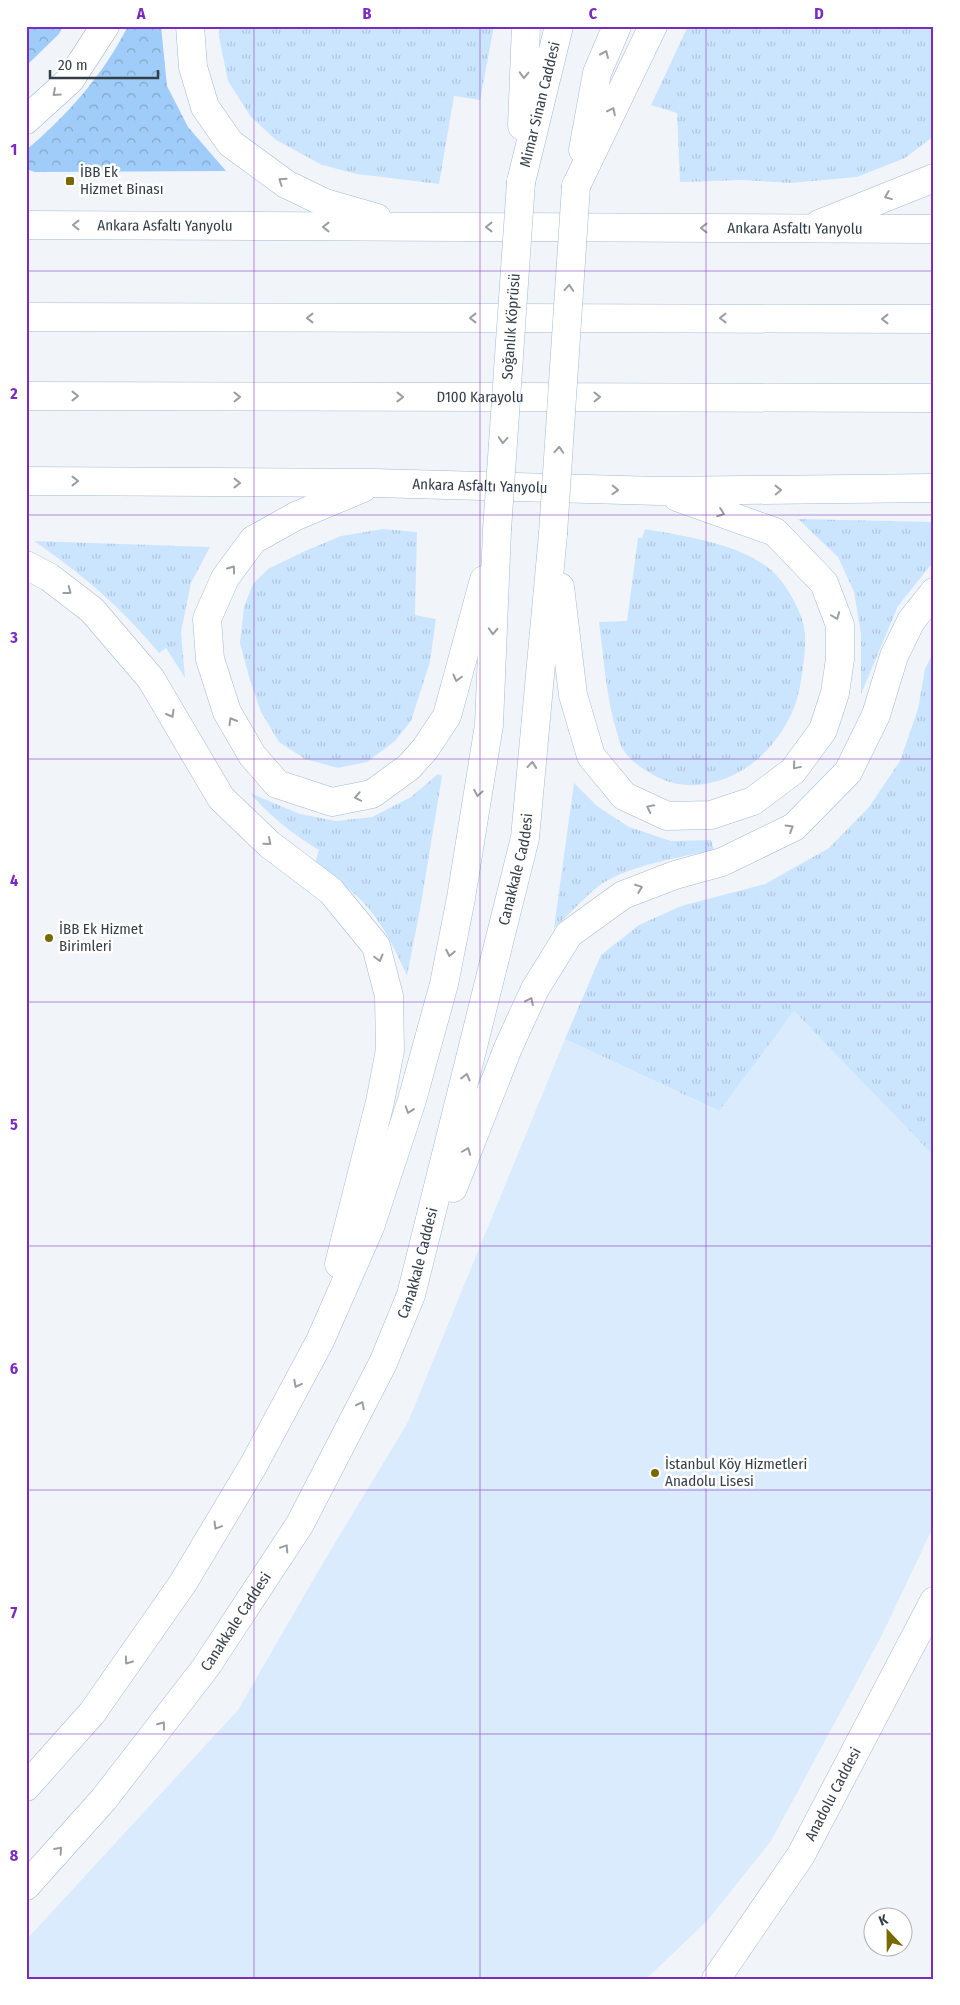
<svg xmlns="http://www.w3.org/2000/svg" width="960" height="2005" font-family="'Fira Sans Condensed',sans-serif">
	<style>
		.built { fill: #d9ebfd }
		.grass { fill: url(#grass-tufts) }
		.forest { fill: url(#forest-crowns) }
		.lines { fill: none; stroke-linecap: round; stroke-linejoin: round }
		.minor-casing { stroke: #a4bbd2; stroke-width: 29 }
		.major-casing { stroke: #a4bbd2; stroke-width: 29 }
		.highway-casing { stroke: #a4bbd2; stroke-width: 29 }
		.minor { stroke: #fff; stroke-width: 28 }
		.major { stroke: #fff; stroke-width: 28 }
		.highway { stroke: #fff; stroke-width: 28 }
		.major-bridge-casing { stroke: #a4bbd2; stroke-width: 29; stroke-linecap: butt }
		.major-bridge { stroke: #fff; stroke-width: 28 }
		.oneway { stroke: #9a9ea3 }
		.grid { fill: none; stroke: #7b2cbf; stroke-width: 1; stroke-opacity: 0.55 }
		.poi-dot { fill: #796900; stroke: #fff; stroke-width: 2 }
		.labels { text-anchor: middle; stroke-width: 5; stroke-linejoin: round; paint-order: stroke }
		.street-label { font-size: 15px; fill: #343e47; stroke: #fff }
		.poi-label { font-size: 15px; fill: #343e47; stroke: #fff; text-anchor: start }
		.neatline { fill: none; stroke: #7b2cbf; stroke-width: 2 }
		.grid-label { font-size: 16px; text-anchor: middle; font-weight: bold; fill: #7b2cbf }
	</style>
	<defs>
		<pattern id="grass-tufts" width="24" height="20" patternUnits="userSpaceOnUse" patternTransform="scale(1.25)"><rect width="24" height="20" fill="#cce5fe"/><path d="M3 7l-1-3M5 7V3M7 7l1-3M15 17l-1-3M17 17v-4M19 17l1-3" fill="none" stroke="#b0c6db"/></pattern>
		<pattern id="forest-crowns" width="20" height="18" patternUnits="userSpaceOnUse" patternTransform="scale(1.25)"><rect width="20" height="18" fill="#9fccf8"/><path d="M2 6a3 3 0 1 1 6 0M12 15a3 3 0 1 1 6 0" fill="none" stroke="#82a7cb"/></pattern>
	</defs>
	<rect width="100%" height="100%" fill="#f1f5fa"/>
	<path class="built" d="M 794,1011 L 934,1156 L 934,1525 L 882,1635 L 771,1841 L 707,1921 L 646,1979 L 26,1979 L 26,1940 L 238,1710 L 323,1563 L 408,1422 L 565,1039 L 718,1111 Z"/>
	<path class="grass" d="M 220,26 L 494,26 L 480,100 L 454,96 L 439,184 L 357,174 L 322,165 L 276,140 L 251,117 L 228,81 L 219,37 Z
		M 688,26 L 934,26 L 934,136 L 905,158 L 857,177 L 791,183 L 743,180 L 680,182 L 677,113 L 651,105 Z
		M 798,519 L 934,522 L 934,561 L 898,606 L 861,694 L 861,634 L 854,592 L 838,557 Z
		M 383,529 L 417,532 L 415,615 L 436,619 L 430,662 L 411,721 L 395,741 L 367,762 L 338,768 L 305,759 L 279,742 L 261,712 L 249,677 L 240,643 L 244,607 L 253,584 L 268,569 L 305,551 L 341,536 Z
		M 645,529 C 687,537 735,542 770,569 C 785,581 804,614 805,634 C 806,652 801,692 794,708 C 779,744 749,775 710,783 C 693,787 676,786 659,778 C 646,771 633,764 624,751 C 620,746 619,739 617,733 C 606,697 604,659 599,622 L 627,621 L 638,538 L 642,538 Z
		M 34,541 L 210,547 L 191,583 L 181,632 L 185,678 L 166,648 L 159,653 C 121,607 83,575 34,541 Z
		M 934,650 L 934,1156 L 794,1011 L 719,1111 L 565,1039 L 601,955 L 639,925 L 681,906 L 765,884 L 829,848 L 869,807 L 900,761 L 918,709 L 925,669 Z
		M 438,774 L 442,776 L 421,904 L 407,976 C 395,949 382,921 361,900 C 347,886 330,875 315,863 L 319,850 C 292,834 270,816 250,793 L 300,814 L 336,821 L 372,817 L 411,797 Z
		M 574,783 L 597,806 L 629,827 L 671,841 L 711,840 L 714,850 C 681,857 632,865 603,883 C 587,894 569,915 554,928 Z"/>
	<path class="forest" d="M 26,26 L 63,26 L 59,34 L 26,66 Z
		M 128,26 L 161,26 L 167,86 L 188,127 L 226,171 L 35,172 L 26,169 L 26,150 C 68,115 103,75 128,26 Z"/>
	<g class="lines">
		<defs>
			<g id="minor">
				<path id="s1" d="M 716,1979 L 801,1855 L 934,1601"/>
			</g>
			<g id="major">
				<path d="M 190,26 L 193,67 L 205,107 L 230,143 L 286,184 L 325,203 L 377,218"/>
				<path d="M 26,120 L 70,80 L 105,26"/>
				<path d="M 522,126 L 526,26"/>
				<path d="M 583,150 L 597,73 L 617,26"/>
				<path id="s2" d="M 521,182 L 559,26"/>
				<path d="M 576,186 L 653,26"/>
				<path d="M 819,224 L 934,178"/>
				<path id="s3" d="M 26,225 L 934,229"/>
				<path id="s4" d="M 26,481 L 374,483 L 659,491 L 934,488"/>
				<path d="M 363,488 L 296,516 L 253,540 L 225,578 L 207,619 L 210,659 L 227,712 L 252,755 L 277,784 L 332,802 L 372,794 L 409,767 L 425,749 L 447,716 L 484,580"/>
				<path d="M 26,565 L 49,577 L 92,610 L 151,679 L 221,798 L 269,844 L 331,891 L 376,946 L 389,996 L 390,1050 L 380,1102 L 339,1264"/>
				<path d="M 560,587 L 573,695 L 591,756 L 624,796 L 667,816 L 711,815 L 753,801 L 793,771 L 823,730 L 835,693 L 840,659 L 840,625 L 824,583 L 775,532 L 677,497"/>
				<path d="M 453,1188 L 508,1048 L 535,989 L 569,934 L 623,895 L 675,875 L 722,862 L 794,827 L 848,772 L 876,715 L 894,656 L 911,621 L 934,592"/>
				<path d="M 26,1787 L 92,1713 L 183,1583 L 253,1466 L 320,1341 L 370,1227 L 412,1100 L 444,984 L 461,898 L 489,725 L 497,530"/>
				<path id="s5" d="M 26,1886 L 104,1799 L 206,1667 L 300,1524 L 383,1363 L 411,1295 L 525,838 L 553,534"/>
			</g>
			<g id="highway">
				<path d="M 26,317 L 934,319"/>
				<path id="s6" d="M 26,396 L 934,398"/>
			</g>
		</defs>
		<use href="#minor" class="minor-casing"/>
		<use href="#major" class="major-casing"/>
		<use href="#highway" class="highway-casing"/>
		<use href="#minor" class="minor"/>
		<use href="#major" class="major"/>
		<use href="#highway" class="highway"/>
		<defs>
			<g id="major-bridge">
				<path id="s7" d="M 497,530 L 521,182"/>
				<path d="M 553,534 L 576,186"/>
			</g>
		</defs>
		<use href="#major-bridge" class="major-bridge-casing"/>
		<use href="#major-bridge" class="major-bridge"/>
	</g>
	<defs><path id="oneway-chevron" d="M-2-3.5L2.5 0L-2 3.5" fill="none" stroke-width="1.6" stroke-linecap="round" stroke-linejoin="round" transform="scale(1.25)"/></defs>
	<g class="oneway">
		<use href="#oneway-chevron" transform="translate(605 54) rotate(-66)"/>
		<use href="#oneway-chevron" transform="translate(524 75) rotate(92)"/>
		<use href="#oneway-chevron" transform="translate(56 93) rotate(138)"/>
		<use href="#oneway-chevron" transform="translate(612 111) rotate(-64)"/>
		<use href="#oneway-chevron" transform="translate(282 181) rotate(-146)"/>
		<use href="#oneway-chevron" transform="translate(888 196) rotate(158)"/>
		<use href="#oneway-chevron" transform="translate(76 225) rotate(-180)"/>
		<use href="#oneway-chevron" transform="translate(326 227) rotate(180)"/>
		<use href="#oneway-chevron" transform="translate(489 227) rotate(-180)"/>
		<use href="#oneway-chevron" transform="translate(704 228) rotate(-180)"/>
		<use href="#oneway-chevron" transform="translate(569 288) rotate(-86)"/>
		<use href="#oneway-chevron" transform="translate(310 318) rotate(-180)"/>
		<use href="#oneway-chevron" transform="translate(473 318) rotate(-180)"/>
		<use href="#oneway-chevron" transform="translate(723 318) rotate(-180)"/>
		<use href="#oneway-chevron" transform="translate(885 319) rotate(-180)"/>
		<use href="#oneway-chevron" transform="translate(75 396)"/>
		<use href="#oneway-chevron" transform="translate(237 397)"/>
		<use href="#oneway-chevron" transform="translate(400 397)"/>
		<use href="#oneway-chevron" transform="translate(597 397)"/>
		<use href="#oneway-chevron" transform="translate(503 440) rotate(94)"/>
		<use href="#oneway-chevron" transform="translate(559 450) rotate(-86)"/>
		<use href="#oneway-chevron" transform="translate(75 481)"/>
		<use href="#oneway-chevron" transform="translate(237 483)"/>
		<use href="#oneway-chevron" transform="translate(615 490) rotate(2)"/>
		<use href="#oneway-chevron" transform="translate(778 490) rotate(-1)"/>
		<use href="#oneway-chevron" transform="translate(721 513) rotate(20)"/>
		<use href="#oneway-chevron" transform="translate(232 569) rotate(-54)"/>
		<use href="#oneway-chevron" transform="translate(68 591) rotate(37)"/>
		<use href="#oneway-chevron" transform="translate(836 616) rotate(69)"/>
		<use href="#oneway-chevron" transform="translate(493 631) rotate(93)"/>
		<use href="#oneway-chevron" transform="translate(457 678) rotate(105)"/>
		<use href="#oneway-chevron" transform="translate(171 714) rotate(60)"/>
		<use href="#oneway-chevron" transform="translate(232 721) rotate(-120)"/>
		<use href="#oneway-chevron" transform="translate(532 765) rotate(-85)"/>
		<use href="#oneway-chevron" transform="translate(796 766) rotate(130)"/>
		<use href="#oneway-chevron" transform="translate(478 793) rotate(99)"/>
		<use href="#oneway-chevron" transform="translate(358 797) rotate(169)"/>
		<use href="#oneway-chevron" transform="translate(650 808) rotate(-154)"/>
		<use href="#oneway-chevron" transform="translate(790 828) rotate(-31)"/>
		<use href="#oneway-chevron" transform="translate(268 842) rotate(41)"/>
		<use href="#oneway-chevron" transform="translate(639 888) rotate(-21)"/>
		<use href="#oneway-chevron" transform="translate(450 953) rotate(101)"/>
		<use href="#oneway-chevron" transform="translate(379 958) rotate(75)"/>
		<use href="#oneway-chevron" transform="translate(530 1001) rotate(-65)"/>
		<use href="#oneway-chevron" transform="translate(466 1077) rotate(-76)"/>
		<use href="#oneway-chevron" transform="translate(409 1110) rotate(109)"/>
		<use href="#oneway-chevron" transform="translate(467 1151) rotate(-69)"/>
		<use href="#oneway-chevron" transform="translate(297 1384) rotate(118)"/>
		<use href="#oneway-chevron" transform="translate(361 1405) rotate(-63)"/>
		<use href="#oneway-chevron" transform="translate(217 1526) rotate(121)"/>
		<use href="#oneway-chevron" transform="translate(285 1548) rotate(-57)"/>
		<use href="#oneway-chevron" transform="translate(128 1661) rotate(125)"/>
		<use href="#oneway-chevron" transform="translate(162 1725) rotate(-52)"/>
		<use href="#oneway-chevron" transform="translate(59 1850) rotate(-48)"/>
	</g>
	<path class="grid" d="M 254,26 L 254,1979M 480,26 L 480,1979M 706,26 L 706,1979M 26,271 L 934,271M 26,515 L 934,515M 26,759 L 934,759M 26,1002 L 934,1002M 26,1246 L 934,1246M 26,1490 L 934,1490M 26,1734 L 934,1734"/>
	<g class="poi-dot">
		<rect x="65" y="176" width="10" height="10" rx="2.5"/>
		<circle cx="49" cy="938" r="5"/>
		<circle cx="655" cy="1473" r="5"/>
	</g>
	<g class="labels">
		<g class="street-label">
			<text dy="5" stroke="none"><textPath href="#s2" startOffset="80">Mimar Sinan Caddesi</textPath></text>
			<text dy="5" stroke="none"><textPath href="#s3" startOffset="139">Ankara Asfaltı Yanyolu</textPath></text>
			<text dy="5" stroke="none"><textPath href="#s3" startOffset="769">Ankara Asfaltı Yanyolu</textPath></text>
			<text dy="5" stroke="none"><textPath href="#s7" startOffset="204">Soğanlık Köprüsü</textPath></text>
			<text dy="5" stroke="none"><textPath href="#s6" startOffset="454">D100 Karayolu</textPath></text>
			<text dy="5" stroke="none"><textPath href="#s4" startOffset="454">Ankara Asfaltı Yanyolu</textPath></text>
			<text dy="5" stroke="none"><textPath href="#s5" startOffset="1148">Canakkale Caddesi</textPath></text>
			<text dy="5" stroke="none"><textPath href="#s5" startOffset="742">Canakkale Caddesi</textPath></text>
			<text dy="5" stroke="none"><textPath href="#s5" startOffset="338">Canakkale Caddesi</textPath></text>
			<text dy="5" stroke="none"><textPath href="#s1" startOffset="219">Anadolu Caddesi</textPath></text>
		</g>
		<g class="poi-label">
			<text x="80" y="177">İBB Ek<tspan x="80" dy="17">Hizmet Binası</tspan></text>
			<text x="59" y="934">İBB Ek Hizmet<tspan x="59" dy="17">Birimleri</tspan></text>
			<text x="665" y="1469">İstanbul Köy Hizmetleri<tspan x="665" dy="17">Anadolu Lisesi</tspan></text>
		</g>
	</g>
	<rect width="960" height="2005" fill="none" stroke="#ffffff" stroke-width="55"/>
	<g transform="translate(888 1932) rotate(338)"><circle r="24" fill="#ffffff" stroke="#aeb2b5"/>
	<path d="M0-4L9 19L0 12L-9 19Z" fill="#796900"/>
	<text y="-8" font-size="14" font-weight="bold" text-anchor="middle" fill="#343e47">K</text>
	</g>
	<path d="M50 70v8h108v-8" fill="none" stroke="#343e47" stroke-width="2.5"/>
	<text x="58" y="70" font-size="15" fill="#343e47" stroke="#ffffff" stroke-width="4" paint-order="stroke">20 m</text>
	<rect x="28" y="28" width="904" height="1950" class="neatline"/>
	<g class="grid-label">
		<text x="141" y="19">A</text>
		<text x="367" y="19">B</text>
		<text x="593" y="19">C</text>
		<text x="819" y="19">D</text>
		<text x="14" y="155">1</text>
		<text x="14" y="399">2</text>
		<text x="14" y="643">3</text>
		<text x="14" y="886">4</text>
		<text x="14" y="1130">5</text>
		<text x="14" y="1374">6</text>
		<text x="14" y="1618">7</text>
		<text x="14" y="1861">8</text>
	</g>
</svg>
